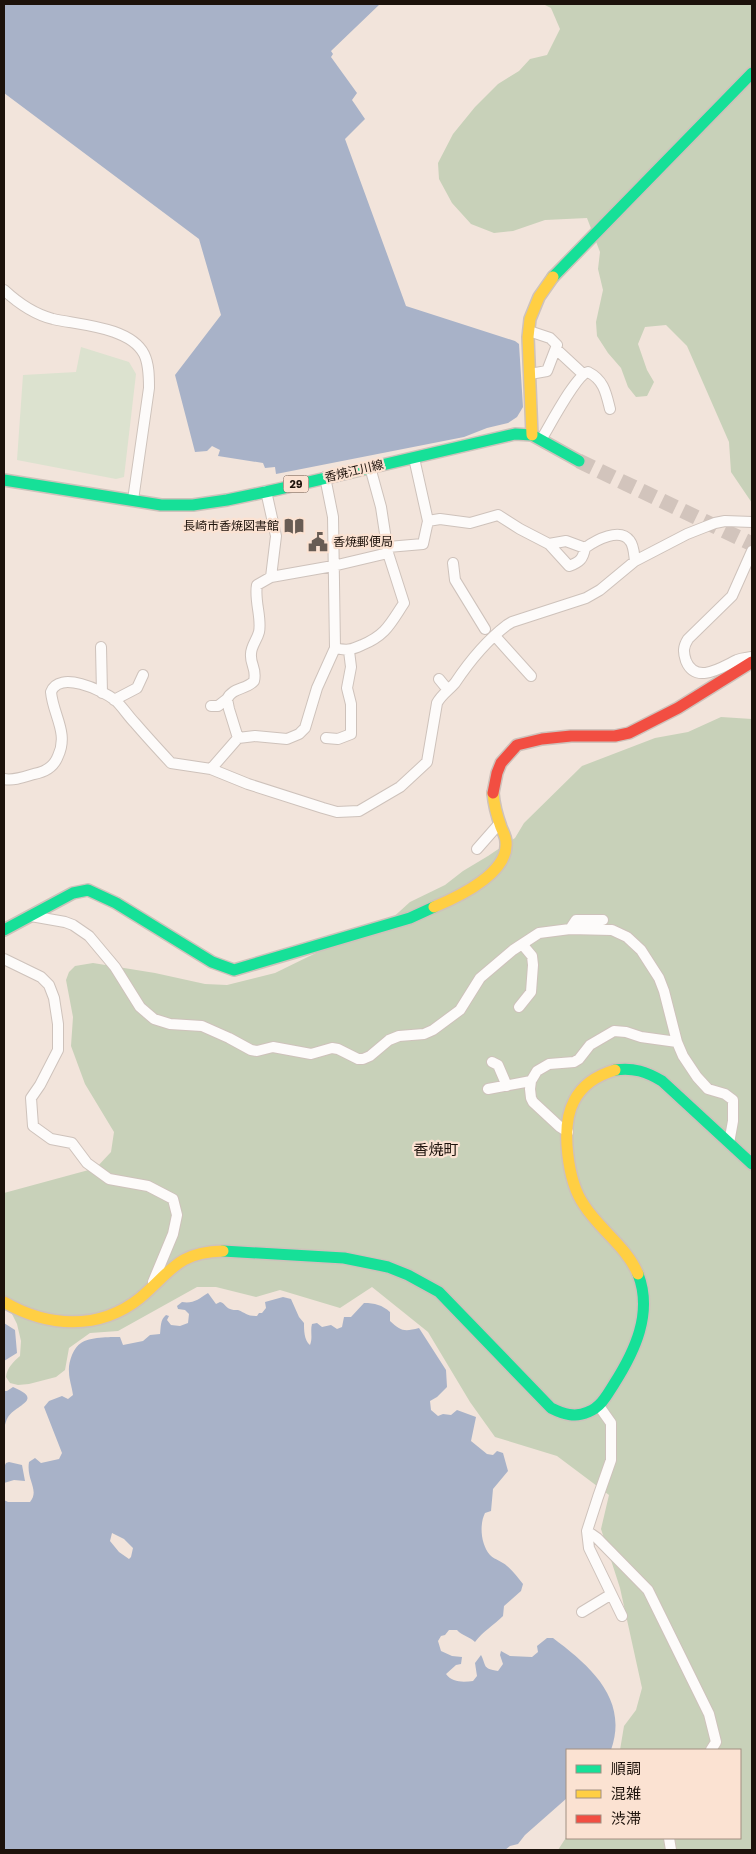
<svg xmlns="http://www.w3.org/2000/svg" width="756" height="1854" font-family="Poppins,'Noto Sans JP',sans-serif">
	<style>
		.green { fill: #dce2cf }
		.forest { fill: #c8d1b9 }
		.water { fill: #a8b2c8; fill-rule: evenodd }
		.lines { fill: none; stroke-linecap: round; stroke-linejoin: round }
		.primary-tunnel { stroke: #d2c4bc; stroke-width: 15; stroke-dasharray: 15 8; stroke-linecap: butt }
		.street-casing { stroke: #cec2bb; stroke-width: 12 }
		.fast-casing { stroke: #cec2bb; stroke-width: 14 }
		.slow-casing { stroke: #cec2bb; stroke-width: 14 }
		.jam-casing { stroke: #cec2bb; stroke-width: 14 }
		.street { stroke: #fdfbfa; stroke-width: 10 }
		.fast { stroke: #16e098; stroke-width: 11 }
		.slow { stroke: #ffcf43; stroke-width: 11 }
		.jam { stroke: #f24e42; stroke-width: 11 }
		.labels { text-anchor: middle; stroke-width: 4.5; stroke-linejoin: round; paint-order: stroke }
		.shield { fill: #fbe2d2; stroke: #605047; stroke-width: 1 }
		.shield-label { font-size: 11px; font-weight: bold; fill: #1d120b }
		.street-label { font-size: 12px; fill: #1d120b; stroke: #fbe2d2 }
		.poi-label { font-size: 12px; fill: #1d120b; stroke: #fbe2d2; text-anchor: end }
		.quarter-label { font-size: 15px; fill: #1d120b; stroke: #fbe2d2 }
	</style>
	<rect width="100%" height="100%" fill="#f2e4db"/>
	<path class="green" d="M 81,347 L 129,362 L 136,374 L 124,477 L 116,479 L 17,460 L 23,375 L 76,372 Z"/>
	<path class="forest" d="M 543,4 L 752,4 L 752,503 L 731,472 L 729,442 L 687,346 L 666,325 L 645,327 L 638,344 L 647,370 L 654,382 L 647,396 L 636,397 L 628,387 L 621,368 L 608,353 L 597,336 L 596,322 L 603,290 L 598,269 L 600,252 L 587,218 L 545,220 L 513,231 L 494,233 L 471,224 L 452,203 L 439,179 L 438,163 L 453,134 L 475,107 L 498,84 L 519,71 L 530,59 L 547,55 L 560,29 L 551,8 Z
		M 721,717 L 752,719 L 752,1850 L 558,1850 L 567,1836 L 567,1838 L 740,1838 L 740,1750 L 620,1750 L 624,1726 L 636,1710 L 642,1688 L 620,1588 L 601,1529 L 609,1495 L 557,1456 L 495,1437 L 470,1402 L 428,1332 L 372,1287 L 340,1308 L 280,1290 L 256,1297 L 216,1287 L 197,1287 L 118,1331 L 90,1333 L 69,1348 L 65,1370 L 56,1377 L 29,1384 L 18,1385 L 10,1383 L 6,1377 C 7,1368 13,1362 20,1356 L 21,1341 L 17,1324 L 4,1298 L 4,1193 L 96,1168 L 111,1152 L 114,1132 L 85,1084 L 71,1046 L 73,1017 L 66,980 L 69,972 L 75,966 L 93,963 L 155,973 L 205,984 L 227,985 L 275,973 L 322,950 L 389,921 L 410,902 L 445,885 L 463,871 L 488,856 L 515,838 L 524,823 L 582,766 L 655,738 L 688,732 Z"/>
	<path class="water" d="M 4,4 L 380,4 L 331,51 L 333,54 L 331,57 L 357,93 L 352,100 L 365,119 L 345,139 L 406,306 L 515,341 L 519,344 L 523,407 L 517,417 L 508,423 L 487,428 L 464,437 L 276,474 L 275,467 L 265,468 L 263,463 L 218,456 L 220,450 L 212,446 L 207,451 L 195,452 L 175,375 L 221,315 L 199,239 L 4,93 Z
		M 208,1293 L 216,1304 L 220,1302 C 225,1303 225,1307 230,1309 C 232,1310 235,1310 238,1310 C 246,1313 246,1316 257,1316 L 259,1313 L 262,1313 L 266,1308 L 265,1302 L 283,1297 L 291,1299 L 299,1317 L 304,1323 C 304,1330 304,1340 310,1345 C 313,1338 310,1331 312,1324 L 317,1323 L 322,1327 L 331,1325 L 337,1329 L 342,1327 L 344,1317 L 351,1317 L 364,1303 C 375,1303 382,1305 390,1312 L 390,1321 C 401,1331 404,1332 419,1328 L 446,1370 L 447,1387 L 437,1397 L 430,1401 L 431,1410 L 438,1416 L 443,1414 L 451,1415 L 457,1410 L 476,1417 L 471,1441 L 487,1454 L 493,1455 L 497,1451 L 503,1453 L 508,1471 L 493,1489 L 491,1511 L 485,1513 C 479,1525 481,1545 490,1555 C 495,1560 502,1561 507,1566 C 513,1571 518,1578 523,1584 L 521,1591 L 504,1606 L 503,1616 C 494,1625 482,1632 475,1642 C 469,1636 462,1636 457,1630 L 449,1630 L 445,1635 L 441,1636 L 438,1641 L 441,1651 L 452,1656 L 462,1657 L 461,1664 L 456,1665 L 446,1674 C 452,1683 464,1682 473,1681 L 477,1676 L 475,1663 L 481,1655 C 487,1667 482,1668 498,1671 L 503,1664 L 500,1655 L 501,1651 L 510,1656 L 532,1657 L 538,1652 L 537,1646 L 547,1638 L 553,1638 C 590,1666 629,1699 611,1750 L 567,1750 L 567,1798 L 525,1835 L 518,1844 L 510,1846 L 505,1850 L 4,1850 L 4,1500 L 8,1502 L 30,1502 C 40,1490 26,1480 29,1462 L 35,1458 L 41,1463 L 59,1459 L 62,1453 L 44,1407 L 49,1401 L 62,1396 L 68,1399 L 73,1395 C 72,1387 69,1379 69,1372 C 68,1363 73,1348 81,1343 C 89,1337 110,1337 120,1337 L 123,1345 L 143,1341 L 150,1335 L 160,1334 C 161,1327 160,1320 166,1315 L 169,1316 L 167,1320 L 171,1325 L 180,1326 L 188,1323 L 189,1314 L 185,1310 L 178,1309 L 177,1306 L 182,1302 C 193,1304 199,1299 208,1293 ZM 112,1533 L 124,1539 L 133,1548 L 131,1557 L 129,1559 L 119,1552 L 110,1541 Z
		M 4,1323 L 15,1330 L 17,1353 L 4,1361 Z
		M 13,1387 C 44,1400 17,1404 8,1417 C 6,1420 5,1425 4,1429 L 4,1391 L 7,1391 Z
		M 9,1462 L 22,1465 L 25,1481 L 14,1480 L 4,1483 L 4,1467 L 6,1463 Z"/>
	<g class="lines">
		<path class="primary-tunnel" d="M 579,461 L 752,544"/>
		<defs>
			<path id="street" d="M 4,290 C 18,303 33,314 53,319 C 80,325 130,327 144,354 C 149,364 149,377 149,388 L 133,500
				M 529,331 L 550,338 L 557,345 L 547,371 L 530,374
				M 556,349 L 583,374
				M 541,440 C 549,427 576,375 588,372 C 604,380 606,393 610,409
				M 414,458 L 428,521 L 440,519 L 470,523 L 498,515 L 520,529 L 549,544 L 566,541 L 585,548 C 596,540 620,527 630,541 C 634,546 634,555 635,561
				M 266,491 L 276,536 L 271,577 L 333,566 L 388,553
				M 549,544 L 569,566 C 580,562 583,559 585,548
				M 388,547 L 423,544 L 428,521
				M 752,551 L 732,596 L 688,639 C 683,647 683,652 686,661 C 696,685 722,667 737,660 C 742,658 747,658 752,657
				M 453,563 L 455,580 L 485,629
				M 495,636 L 531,676
				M 101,647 L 102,693
				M 335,648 C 347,651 351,650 362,645 C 386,635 390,624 404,603 L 388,553 L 381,507 L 370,467
				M 439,679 L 448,690
				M 114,700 L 137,688 L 143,675
				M 211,706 L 218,706 L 227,699
				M 238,738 L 229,709 L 227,699 C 233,687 246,690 254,681 C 257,668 250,665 251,654 C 251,646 257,640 259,632 C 262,618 254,600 257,585 L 271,577
				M 326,738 L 338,739 L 351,734 L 351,704 L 347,688 L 351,667 L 349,651
				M 211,769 L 238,738 L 255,736 L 287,739 L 299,734 L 305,728 L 317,688 L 335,648 L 333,517 L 325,477
				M 4,779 C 14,781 24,777 34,774 C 45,772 54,767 58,756 C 69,733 53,715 51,692 C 59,670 102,690 115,700 C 122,706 128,716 135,723 C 147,737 159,750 171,763 L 211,769 L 248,784 L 323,808 L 337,812 L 359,811 L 400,787 L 427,762 L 437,703 C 441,695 449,690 455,683 C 469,662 486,641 507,625 L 512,622 L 586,598 L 600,590 L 635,561 L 687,534 L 715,523 L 725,521 L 752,522
				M 477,849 L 499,824
				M 31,916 L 65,922 L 73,925 L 89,936 L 115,967 L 140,1007 L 154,1019 L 170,1024 L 202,1026 L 229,1038 L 251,1050 L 257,1051 L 273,1047 L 311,1054 L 332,1048 L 338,1049 L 358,1059 L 363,1059 L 370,1056 L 389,1040 L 399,1036 L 424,1034 L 433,1030 L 460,1010 L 480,978 L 513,950 L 539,933 L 570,929 L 612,930 L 627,937 L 641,950 L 659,978 L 664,991 L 677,1042 L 683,1056 L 697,1077 L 708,1089 L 725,1094 L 733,1100 L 733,1121 L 729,1143
				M 570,929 L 576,920 L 603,920
				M 4,959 L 41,977 L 49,985 L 54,998 L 58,1024 L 58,1050 L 40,1085 L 31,1098 L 33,1126 L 51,1139 L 72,1143 L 87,1163 L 109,1179 L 148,1186 L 173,1199 L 177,1215 L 173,1234 L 153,1282
				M 519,1007 L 531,992 L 533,965 L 532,956 L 522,944
				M 492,1062 L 498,1065 L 507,1086
				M 488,1089 L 531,1081
				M 568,1132 L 560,1127 L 533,1102 L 531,1098 L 530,1089 L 531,1081 L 537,1071 L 549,1064 L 574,1062 L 579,1059 L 590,1045 L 614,1031 L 626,1032 L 641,1037 L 677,1042
				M 599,1406 L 611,1423 L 611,1460 L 598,1497 L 587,1531 L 597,1538 L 648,1590 L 709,1714 L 716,1742 L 711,1750
				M 587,1531 L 589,1548 L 622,1616
				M 582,1612 L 610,1595
				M 669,1838 L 671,1850"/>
			<path id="fast" d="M 553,277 L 752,73
				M 4,480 L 161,505 L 193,505 L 227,500 L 279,489 L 515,434 L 532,435 L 579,461
				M 4,930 L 73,893 L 88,890 L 116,903 L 212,962 L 234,970 L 410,918 L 434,907
				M 615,1070 C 633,1067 647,1072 662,1081 L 752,1164
				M 223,1251 L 344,1258 L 388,1267 L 408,1275 L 439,1292 L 551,1408 C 563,1414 575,1418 588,1412 C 601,1407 607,1395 614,1384 C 635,1351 653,1313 638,1274"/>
			<path id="slow" d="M 532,435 L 528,337 L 530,319 L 539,297 L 553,277
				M 434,907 C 458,897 509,873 506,842 C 506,837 503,832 501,827 C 497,816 494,805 493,793
				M 615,1070 C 598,1075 582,1085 574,1101 C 560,1127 568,1182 584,1205 C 600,1230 626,1246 638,1274
				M 4,1302 C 47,1327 99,1331 140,1298 C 171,1272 177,1252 223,1251"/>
			<path id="jam" d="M 493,793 L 497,773 L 501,763 L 517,745 L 542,739 L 571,736 L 615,736 L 629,733 L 678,708 L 752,662"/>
		</defs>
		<use href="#street" class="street-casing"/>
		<use href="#fast" class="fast-casing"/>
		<use href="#slow" class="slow-casing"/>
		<use href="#jam" class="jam-casing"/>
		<use href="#street" class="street"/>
		<use href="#fast" class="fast"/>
		<use href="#slow" class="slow"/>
		<use href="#jam" class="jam"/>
	</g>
	<defs>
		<symbol id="library-bare" viewBox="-9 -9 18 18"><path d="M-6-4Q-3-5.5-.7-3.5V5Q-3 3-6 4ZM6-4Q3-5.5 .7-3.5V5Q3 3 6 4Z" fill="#685c54" stroke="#fbe2d2" stroke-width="2.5" paint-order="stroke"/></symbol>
		<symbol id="civic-bare" viewBox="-9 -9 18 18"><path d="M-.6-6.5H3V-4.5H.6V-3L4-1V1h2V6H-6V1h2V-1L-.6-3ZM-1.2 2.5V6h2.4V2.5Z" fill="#685c54" stroke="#fbe2d2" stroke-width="2.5" paint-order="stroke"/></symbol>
	</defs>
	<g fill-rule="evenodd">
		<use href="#library-bare" x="280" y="512" width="28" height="28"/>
		<use href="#civic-bare" x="304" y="528" width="28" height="28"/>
	</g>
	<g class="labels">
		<rect class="shield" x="283.5" y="475.5" width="25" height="17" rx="4"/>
		<g class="shield-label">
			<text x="296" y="488">29</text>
		</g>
		<g class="street-label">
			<text transform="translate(354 471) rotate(-13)" y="4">香焼江川線</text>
		</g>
		<g class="poi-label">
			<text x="279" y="530">長崎市香焼図書館</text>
			<text x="333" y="546" text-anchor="start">香焼郵便局</text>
		</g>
		<g class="quarter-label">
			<text x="436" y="1155">香焼町</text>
		</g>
	</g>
	<rect width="756" height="1854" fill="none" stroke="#1d120b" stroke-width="10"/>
	<rect x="566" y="1749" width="175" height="90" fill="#fbe2d2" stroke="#a28f82"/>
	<rect x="576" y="1765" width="25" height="8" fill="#16e098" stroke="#a28f82"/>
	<text x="611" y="1774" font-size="15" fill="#1d120b">順調</text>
	<rect x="576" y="1790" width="25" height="8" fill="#ffcf43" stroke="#a28f82"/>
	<text x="611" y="1799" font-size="15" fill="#1d120b">混雑</text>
	<rect x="576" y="1815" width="25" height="8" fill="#f24e42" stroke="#a28f82"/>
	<text x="611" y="1824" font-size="15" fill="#1d120b">渋滞</text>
</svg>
